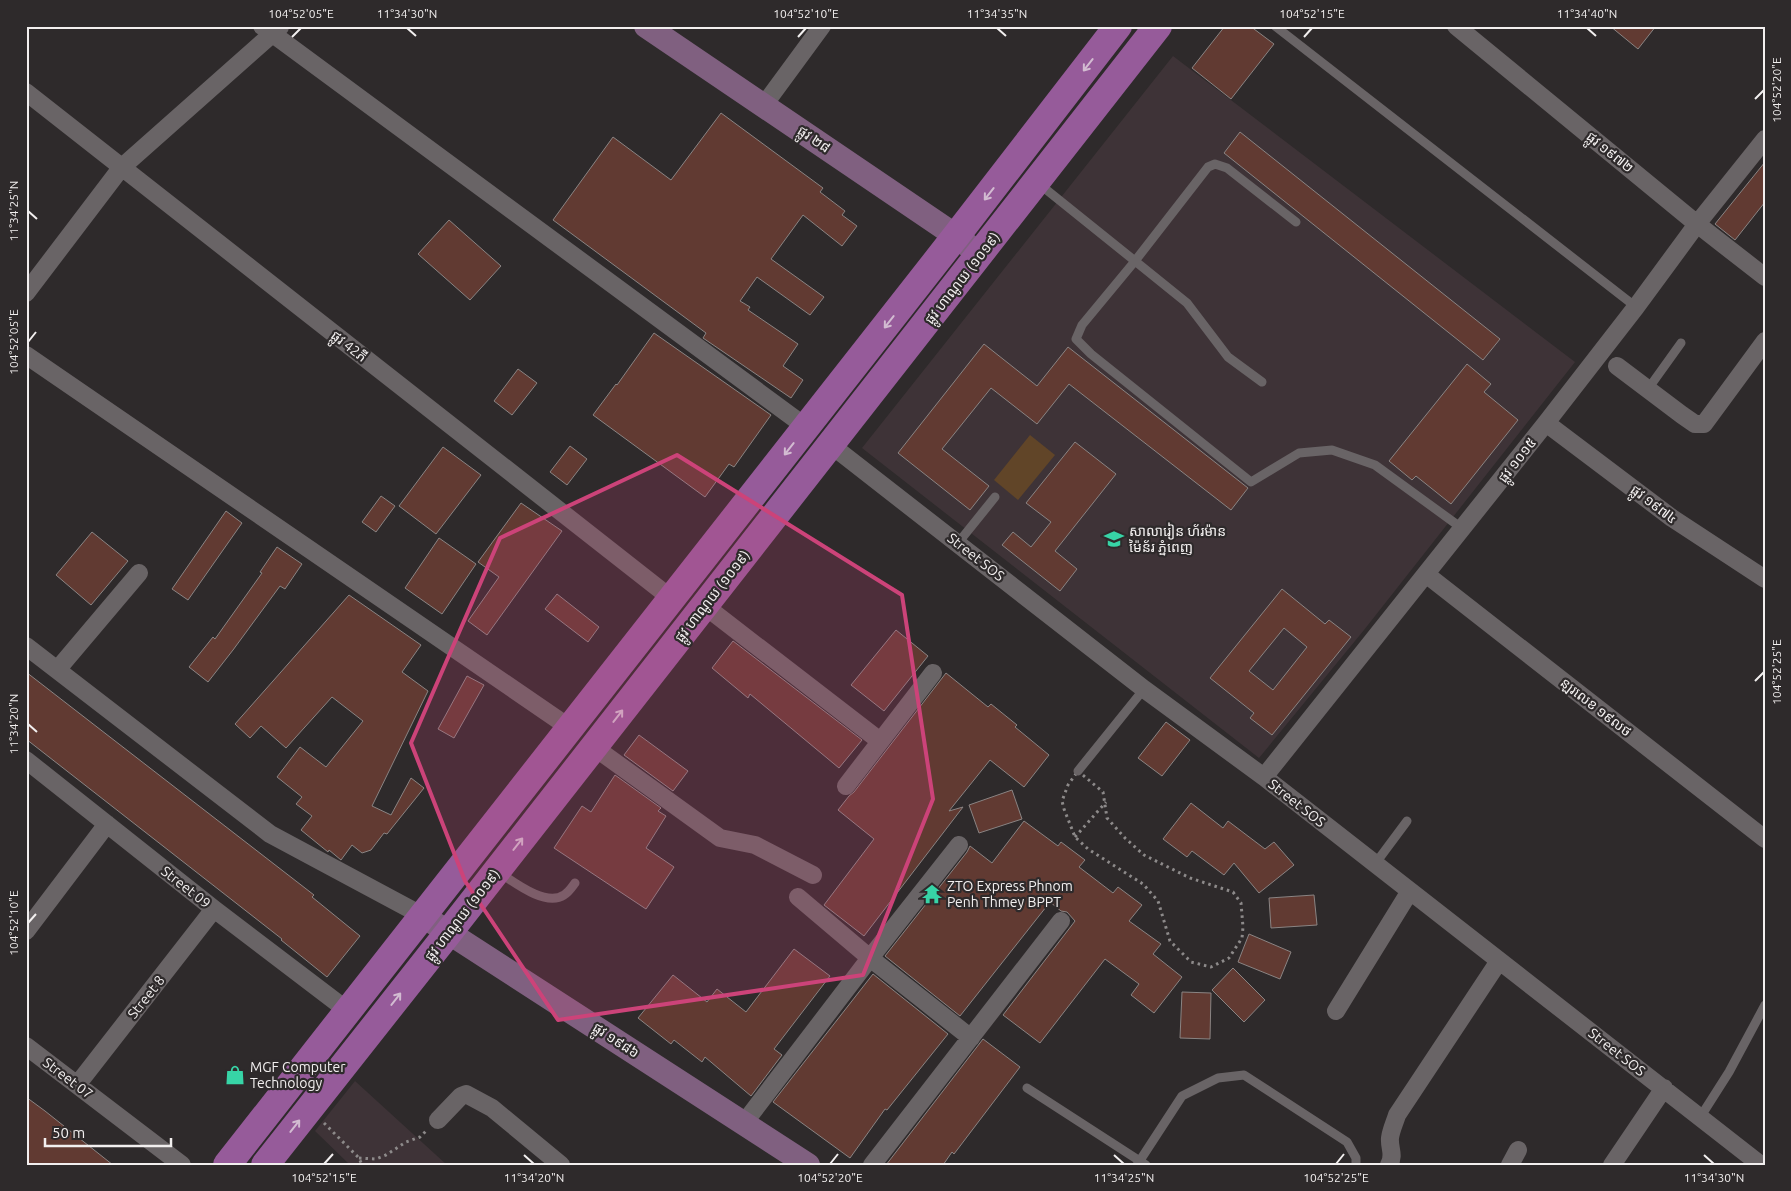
<svg xmlns="http://www.w3.org/2000/svg" width="1791" height="1191" font-family="Ubuntu,'Noto Sans Khmer',sans-serif">
	<style>
		.built { fill: #3e3337 }
		.green { fill: #614528 }
		.building { fill: #613a32; stroke: #8a8483; fill-rule: evenodd }
		.lines { fill: none; stroke-linecap: round; stroke-linejoin: round }
		.path { stroke: #8d8a8a; stroke-width: 3; stroke-dasharray: 2.5 4; stroke-linecap: butt }
		.lane { stroke: #696466; stroke-width: 9 }
		.street { stroke: #696466; stroke-width: 18 }
		.secondary { stroke: #806080; stroke-width: 24 }
		.primary { stroke: #965b9a; stroke-width: 28 }
		.oneway { stroke: #d2bbd1 }
		.marked { fill: #cc4379; fill-opacity: 0.2; stroke: #cc4379; stroke-width: 4; stroke-linejoin: round }
		.ticks { fill: none; stroke: #f2efef; stroke-width: 2 }
		.labels { text-anchor: middle; stroke-width: 4.5; stroke-linejoin: round; paint-order: stroke }
		.street-label { font-size: 14px; fill: #f2efef; stroke: #2e2a2b }
		.poi-label { font-size: 14px; fill: #f2efef; stroke: #2e2a2b; text-anchor: start }
		.neatline { fill: none; stroke: #f2efef; stroke-width: 2 }
		.ticks-label { font-size: 12px; text-anchor: middle; fill: #f2efef }
	</style>
	<rect width="100%" height="100%" fill="#2e2a2b"/>
	<path class="built" d="M 1173,56 L 1575,362 L 1364,630 L 1259,758 L 862,448 Z
		M 355,1081 L 447,1165 L 350,1165 L 315,1131 Z"/>
	<path class="green" d="M 1030,435 L 1055,455 L 1018,500 L 994,480 Z"/>
	<path class="building" d="M 1225,26 L 1250,26 L 1274,44 L 1231,99 L 1192,68 Z
		M 1610,26 L 1656,26 L 1638,49 Z
		M 721,113 L 823,188 L 820,192 L 845,211 L 842,215 L 857,226 L 842,246 L 803,215 L 771,259 L 824,297 L 810,315 L 757,277 L 740,301 L 750,307 L 748,310 L 798,344 L 783,366 L 803,380 L 791,398 L 703,338 L 706,333 L 553,220 L 613,137 L 671,180 Z
		M 1240,132 L 1500,339 L 1483,360 L 1224,153 Z
		M 1765,162 L 1765,202 L 1735,240 L 1715,224 Z
		M 449,220 L 501,266 L 470,300 L 418,254 Z
		M 654,333 L 771,415 L 734,467 L 729,464 L 705,497 L 593,415 L 616,384 L 617,385 Z
		M 984,344 L 1037,386 L 1068,347 L 1248,488 L 1231,510 L 1069,384 L 1037,424 L 991,388 L 942,449 L 989,486 L 970,510 L 898,453 Z
		M 1467,364 L 1491,384 L 1484,392 L 1518,420 L 1451,504 L 1416,476 L 1412,480 L 1389,461 Z
		M 518,369 L 537,383 L 512,415 L 494,401 Z
		M 1075,442 L 1116,474 L 1055,551 L 1077,569 L 1060,591 L 1002,545 L 1013,532 L 1031,547 L 1051,522 L 1026,503 Z
		M 570,446 L 587,459 L 567,485 L 550,472 Z
		M 443,447 L 481,475 L 436,534 L 399,506 Z
		M 381,496 L 395,506 L 376,532 L 362,522 Z
		M 521,503 L 562,531 L 487,635 L 468,621 L 499,577 L 478,562 Z
		M 226,511 L 242,523 L 188,600 L 172,589 Z
		M 92,532 L 128,561 L 91,605 L 56,575 Z
		M 439,538 L 476,564 L 442,614 L 405,588 Z
		M 277,547 L 302,564 L 285,589 L 280,586 L 233,650 L 208,682 L 189,667 L 213,637 L 215,639 L 262,573 L 260,572 Z
		M 1282,589 L 1325,624 L 1329,620 L 1351,637 L 1272,735 L 1250,718 L 1254,713 L 1210,678 ZM 1284,628 L 1307,647 L 1273,690 L 1249,671 Z
		M 557,594 L 599,627 L 588,642 L 545,609 Z
		M 349,595 L 421,645 L 402,672 L 428,691 L 372,806 L 391,815 L 411,778 L 424,788 L 387,834 L 384,833 L 371,850 L 362,853 L 352,845 L 341,860 L 329,850 L 328,852 L 301,830 L 312,816 L 296,804 L 302,797 L 277,777 L 300,747 L 326,767 L 363,721 L 332,697 L 286,748 L 261,726 L 250,738 L 235,724 Z
		M 896,630 L 928,656 L 884,711 L 851,685 Z
		M 733,641 L 862,740 L 839,768 L 750,694 L 748,698 L 712,668 Z
		M 26,672 L 314,895 L 312,897 L 360,936 L 327,977 L 281,940 L 282,939 L 26,739 Z
		M 946,673 L 988,707 L 991,704 L 1017,725 L 1015,727 L 1049,755 L 1024,787 L 990,760 L 949,811 L 963,807 L 864,936 L 824,905 L 874,839 L 838,810 L 849,796 L 854,792 Z
		M 467,676 L 484,685 L 454,738 L 438,729 Z
		M 1166,722 L 1190,740 L 1162,776 L 1138,758 Z
		M 639,735 L 688,771 L 673,791 L 624,755 Z
		M 615,775 L 661,808 L 658,811 L 666,816 L 646,848 L 674,867 L 646,909 L 554,848 L 582,806 L 591,812 Z
		M 1012,790 L 1022,819 L 979,833 L 969,805 Z
		M 1191,803 L 1223,828 L 1228,821 L 1265,849 L 1274,842 L 1294,865 L 1259,893 L 1234,863 L 1224,875 L 1192,851 L 1187,857 L 1163,839 Z
		M 1024,821 L 1058,846 L 1061,842 L 1085,860 L 1079,867 L 1113,893 L 1118,887 L 1142,905 L 1129,921 L 1161,944 L 1153,954 L 1182,977 L 1154,1013 L 1131,995 L 1139,984 L 1105,959 L 1040,1043 L 1003,1015 L 1075,921 L 1067,912 L 1061,911 L 1050,902 L 960,1016 L 885,956 L 967,852 L 970,846 L 992,863 Z
		M 1314,895 L 1317,925 L 1271,928 L 1269,898 Z
		M 1249,934 L 1291,952 L 1280,979 L 1238,962 Z
		M 794,949 L 830,976 L 774,1049 L 782,1055 L 751,1096 L 705,1057 L 702,1062 L 674,1040 L 671,1044 L 638,1018 L 673,975 L 707,1002 L 717,989 L 746,1012 Z
		M 1233,968 L 1265,1000 L 1244,1022 L 1212,990 Z
		M 873,974 L 948,1034 L 887,1110 L 885,1109 L 850,1158 L 773,1102 Z
		M 1182,992 L 1211,993 L 1210,1039 L 1180,1038 Z
		M 983,1039 L 1020,1067 L 954,1154 L 952,1152 L 943,1165 L 886,1165 Z
		M 26,1097 L 45,1111 L 113,1165 L 26,1165 Z"/>
	<g class="lines">
		<path class="path" d="M 1078,771 L 1103,792 L 1107,818 L 1125,838 L 1144,855 L 1190,878 L 1233,892 L 1241,903 L 1243,927 L 1242,938 L 1229,958 L 1211,967 L 1191,962 L 1170,941 L 1158,901 L 1143,884 L 1088,849 L 1075,837 L 1064,809 L 1062,801 L 1068,785 Z
			M 1075,837 L 1106,802
			M 324,1123 L 359,1158 L 362,1165
			M 359,1158 L 376,1159 L 386,1155 L 406,1142 L 420,1137 L 426,1131"/>
		<path class="lane" d="M 1275,26 L 1636,307
			M 1038,183 L 1135,261 L 1082,325 L 1076,339 L 1091,354 L 1251,482 L 1299,453 L 1332,450 L 1375,465 L 1463,529
			M 1262,382 L 1228,357 L 1187,303 L 1135,261 L 1208,167 L 1215,164 L 1227,168 L 1296,222
			M 1648,389 L 1681,343
			M 958,543 L 995,497
			M 1078,771 L 1144,689
			M 1375,864 L 1407,821
			M 500,873 C 515,883 546,907 564,895 C 569,892 572,887 575,883
			M 1027,1088 L 1146,1165
			M 1701,1116 L 1729,1072 L 1765,1005
			M 1137,1165 L 1182,1096 L 1218,1078 L 1244,1075 L 1347,1142 L 1356,1158 L 1356,1165"/>
		<path class="street" d="M 262,26 L 806,427
			M 1456,26 L 1697,224 L 1765,277
			M 26,92 L 672,599
			M 764,105 L 822,26
			M 26,293 L 121,168 L 280,27
			M 26,355 L 570,728
			M 1617,366 L 1682,415 L 1695,424 L 1704,424 L 1765,341
			M 1546,423 L 1672,518 L 1765,579
			M 831,445 L 1144,689 L 1264,777 L 1761,1165
			M 1427,575 L 1765,839
			M 705,606 L 880,741
			M 26,646 L 270,834 L 423,916
			M 57,670 L 139,573
			M 594,747 L 720,838 L 755,845 L 813,875
			M 26,760 L 214,909 L 348,1011
			M 1264,777 L 1546,423 L 1636,307 L 1697,224 L 1765,139
			M 846,786 L 933,673
			M 798,897 L 870,958 L 971,1038
			M 26,931 L 107,824
			M 1336,1011 L 1410,891
			M 26,1046 L 182,1165
			M 77,1085 L 214,909
			M 438,1120 L 461,1096 L 466,1094 L 492,1108 L 561,1165
			M 744,1123 L 870,958 L 959,845
			M 872,1165 L 1061,921
			M 1389,1165 C 1395,1155 1389,1148 1390,1138 C 1391,1130 1395,1122 1397,1115 L 1499,961
			M 1510,1165 L 1518,1150
			M 1612,1165 L 1664,1088"/>
		<path class="secondary" d="M 646,26 L 956,236 L 980,255
			M 423,916 L 808,1165"/>
		<path class="primary" d="M 227,1165 L 956,236 L 1118,26
			M 265,1165 L 449,932 L 1158,26"/>
	</g>
	<defs><path id="oneway-shaft" d="M-6 0H5M1.5-3L5.5 0L1.5 3" fill="none" stroke-width="1.6" stroke-linecap="round" stroke-linejoin="round" transform="scale(1.25)"/></defs>
	<g class="oneway">
		<use href="#oneway-shaft" transform="translate(1088 65) rotate(128)"/>
		<use href="#oneway-shaft" transform="translate(989 194) rotate(128)"/>
		<use href="#oneway-shaft" transform="translate(889 322) rotate(128)"/>
		<use href="#oneway-shaft" transform="translate(789 449) rotate(128)"/>
		<use href="#oneway-shaft" transform="translate(618 716) rotate(-52)"/>
		<use href="#oneway-shaft" transform="translate(518 844) rotate(-52)"/>
		<use href="#oneway-shaft" transform="translate(396 999) rotate(-52)"/>
		<use href="#oneway-shaft" transform="translate(295 1126) rotate(-52)"/>
	</g>
	<path class="marked" d="M 677,455 L 902,595 L 933,799 L 863,975 L 558,1020 L 465,881 L 411,743 L 500,538 Z"/>
	<path class="ticks" d="M 407,28 L 416,36M 997,28 L 1006,36M 1587,28 L 1596,36M 292,37 L 301,28M 798,37 L 806,28M 1304,37 L 1312,28M 1755,99 L 1764,90M 28,211 L 37,219M 28,342 L 36,332M 1755,681 L 1764,672M 28,724 L 37,732M 28,923 L 36,914M 524,1155 L 534,1164M 1114,1155 L 1124,1164M 1704,1155 L 1714,1164M 324,1164 L 333,1154M 830,1164 L 838,1154M 1336,1164 L 1344,1154"/>
	<defs>
		<symbol id="school-bare" viewBox="-9 -9 18 18"><path d="M0-5L7-2L0 1L-7-2ZM-4 1L0 2.5L4 1V4Q0 6-4 4Z" fill="#37d4a6" stroke="#2e2a2b" stroke-width="2.5" paint-order="stroke"/></symbol>
		<symbol id="temple-bare" viewBox="-9 -9 18 18"><path d="M0-6L5-2H3V0L6.5 2.5H4V6H1.5V3h-3V6H-4V2.5H-6.5L-3 0V-2H-5Z" fill="#37d4a6" stroke="#2e2a2b" stroke-width="2.5" paint-order="stroke"/></symbol>
		<symbol id="shop-bare" viewBox="-9 -9 18 18"><path d="M-5-2.5h2.3a2.7 3.5 0 0 1 5.4 0H5L5.5 6h-11ZM-1.5-2.5h3a1.5 2.3 0 0 0-3 0Z" fill="#37d4a6" stroke="#2e2a2b" stroke-width="2.5" paint-order="stroke"/></symbol>
	</defs>
	<g fill-rule="evenodd">
		<use href="#school-bare" x="1100" y="525" width="28" height="28"/>
		<use href="#temple-bare" x="918" y="880" width="28" height="28"/>
		<use href="#shop-bare" x="221" y="1061" width="28" height="28"/>
	</g>
	<g class="labels">
		<g class="street-label">
			<text transform="translate(814 139) rotate(34)" y="5">ផ្លូវ ២៨</text>
			<text transform="translate(1610 152) rotate(39)" y="5">ផ្លូវ ១៩៧២</text>
			<text transform="translate(962 278) rotate(-52)" y="5">ផ្លូវ ហាណូយ (១០១៩)</text>
			<text transform="translate(349 346) rotate(38)" y="5">ផ្លូវ 42ភី</text>
			<text transform="translate(1517 460) rotate(-52)" y="5">ផ្លូវ ១០១៥</text>
			<text transform="translate(1654 504) rotate(37)" y="5">ផ្លូវ ១៩៧៤</text>
			<text transform="translate(976 557) rotate(38)" y="5">Street SOS</text>
			<text transform="translate(712 596) rotate(-52)" y="5">ផ្លូវ ហាណូយ (១០១៩)</text>
			<text transform="translate(1596 707) rotate(38)" y="5">ន្ឡរលេខ ១៩លថ</text>
			<text transform="translate(1297 803) rotate(38)" y="5">Street SOS</text>
			<text transform="translate(186 887) rotate(38)" y="5">Street 09</text>
			<text transform="translate(462 915) rotate(-52)" y="5">ផ្លូវ ហាណូយ (១០១៩)</text>
			<text transform="translate(146 997) rotate(-52)" y="5">Street 8</text>
			<text transform="translate(616 1040) rotate(33)" y="5">ផ្លូវ ១៩៨៦</text>
			<text transform="translate(1617 1052) rotate(38)" y="5">Street SOS</text>
			<text transform="translate(68 1078) rotate(37)" y="5">Street 07</text>
		</g>
		<g class="poi-label">
			<text x="1129" y="536">សាលារៀន ហ័រម៉ាន<tspan x="1129" dy="16">ម៉ៃន័រ ភ្នំពេញ</tspan></text>
			<text x="947" y="891">ZTO Express Phnom<tspan x="947" dy="16">Penh Thmey BPPT</tspan></text>
			<text x="250" y="1072">MGF Computer<tspan x="250" dy="16">Technology</tspan></text>
		</g>
	</g>
	<rect width="1791" height="1191" fill="none" stroke="#2e2a2b" stroke-width="55"/>
	<path d="M45 1138v8h126v-8" fill="none" stroke="#f2efef" stroke-width="2.5"/>
	<text x="52" y="1138" font-size="15" fill="#f2efef" stroke="#2e2a2b" stroke-width="4" paint-order="stroke">50 m</text>
	<rect x="28" y="28" width="1736" height="1136" class="neatline"/>
	<g class="ticks-label">
		<text x="301" y="18">104°52'05"E</text>
		<text x="407" y="18">11°34'30"N</text>
		<text x="806" y="18">104°52'10"E</text>
		<text x="997" y="18">11°34'35"N</text>
		<text x="1312" y="18">104°52'15"E</text>
		<text x="1587" y="18">11°34'40"N</text>
		<text transform="translate(1777 90) rotate(-90)" y="4">104°52'20"E</text>
		<text transform="translate(14 211) rotate(-90)" y="4">11°34'25"N</text>
		<text transform="translate(14 342) rotate(-90)" y="4">104°52'05"E</text>
		<text transform="translate(1777 672) rotate(-90)" y="4">104°52'25"E</text>
		<text transform="translate(14 724) rotate(-90)" y="4">11°34'20"N</text>
		<text transform="translate(14 923) rotate(-90)" y="4">104°52'10"E</text>
		<text x="324" y="1182">104°52'15"E</text>
		<text x="534" y="1182">11°34'20"N</text>
		<text x="830" y="1182">104°52'20"E</text>
		<text x="1124" y="1182">11°34'25"N</text>
		<text x="1336" y="1182">104°52'25"E</text>
		<text x="1714" y="1182">11°34'30"N</text>
	</g>
</svg>
